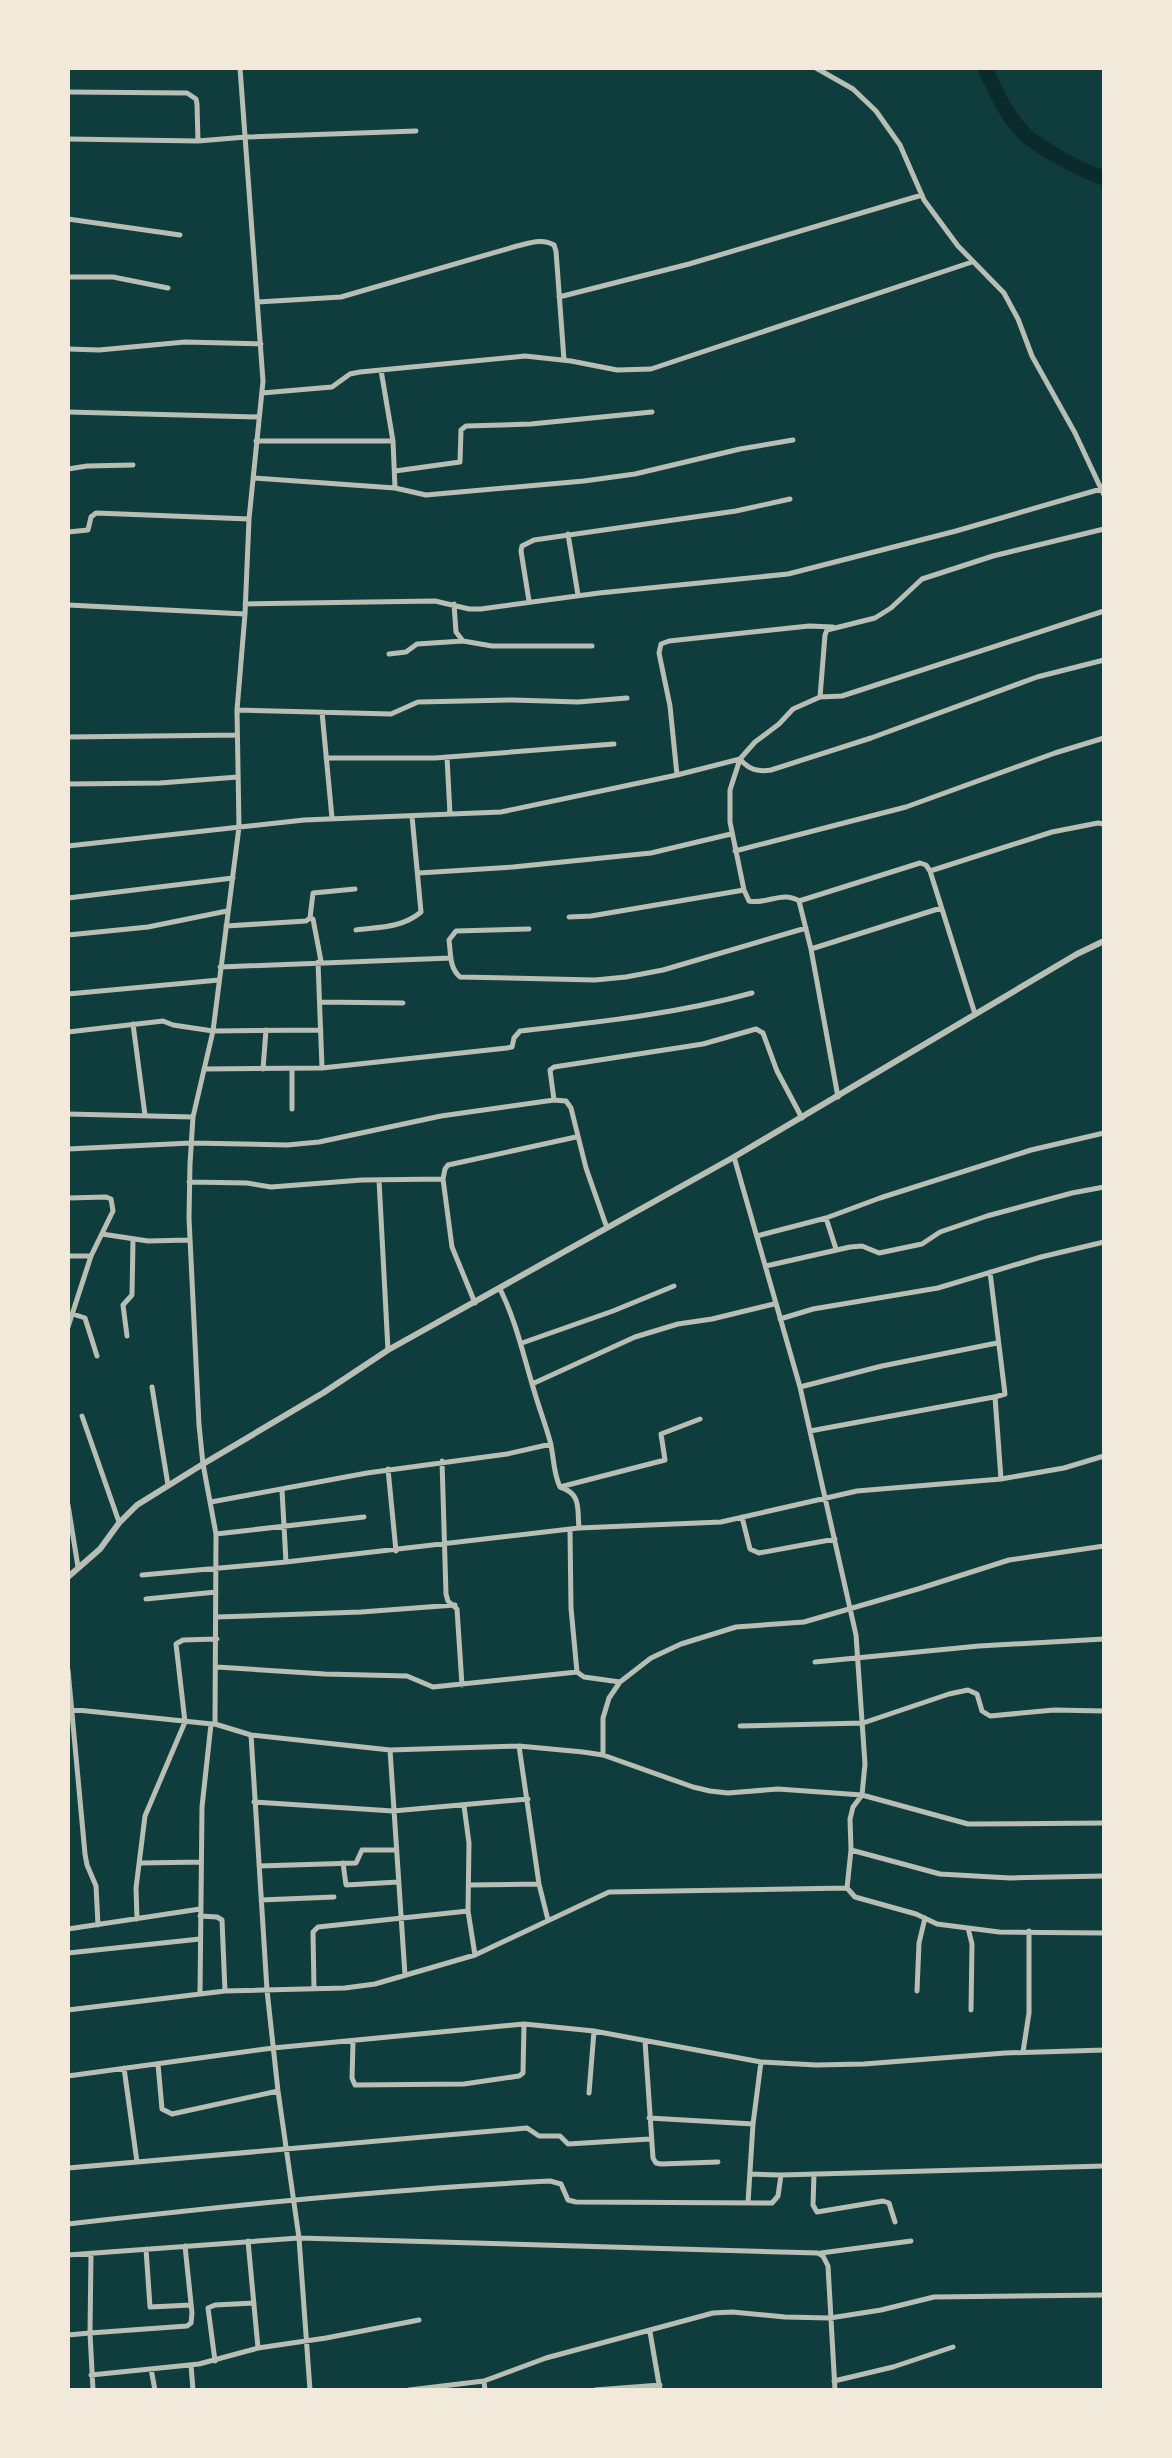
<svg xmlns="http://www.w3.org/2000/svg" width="1172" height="2458" font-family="'Exo 2',sans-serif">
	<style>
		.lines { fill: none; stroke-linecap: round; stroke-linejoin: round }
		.river { stroke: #0a2a2b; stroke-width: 15 }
		.minor { stroke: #b8beb3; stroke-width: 5 }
		.tertiary { stroke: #b8beb3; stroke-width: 6 }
	</style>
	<rect width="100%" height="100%" fill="#0f3d3e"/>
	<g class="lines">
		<path class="river" d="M 985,68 C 995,91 1008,119 1027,136 C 1043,150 1084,172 1104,178"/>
		<path class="minor" d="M 240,68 L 263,381 L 249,519 L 245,614 L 237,710 L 239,827 L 213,1031 L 193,1117 L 190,1164 L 189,1218 L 199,1425 L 203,1464 L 216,1534 L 215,1724 L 251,1735 L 390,1750 L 519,1746 L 583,1752 L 603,1755 L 693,1787 L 710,1791 L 728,1793 L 778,1789 L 862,1795 L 968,1824 L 1104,1823
			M 816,68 L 853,89 L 876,111 L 900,145 L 924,200 L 958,246 L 1004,293 L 1018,319 L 1032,356 L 1075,433 L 1104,495
			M 68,92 L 187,93 L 196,99 L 197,104 L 198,141 L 246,137 L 416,131
			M 68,139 L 198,141
			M 68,219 L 180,235
			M 68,277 L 113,277 L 168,288
			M 559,297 L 689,264 L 922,195
			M 258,302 L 341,297 L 517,246 C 530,243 542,238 554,245 L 556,251 L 564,360
			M 68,349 L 99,350 L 185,342 L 261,344
			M 381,370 L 393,441 L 395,488
			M 262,393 L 332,387 L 350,374 L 360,372 L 525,356 L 571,361 L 617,370 L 651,369 L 972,262
			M 68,412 L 259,417
			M 256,441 L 393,441
			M 68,469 L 87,466 L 133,465
			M 395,471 L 460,462 L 461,430 L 466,426 L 531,424 L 652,412
			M 253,478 L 395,488 L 426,495 L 584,481 L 635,474 L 740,449 L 793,440
			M 68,532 L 88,530 L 91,517 L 96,513 L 249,519
			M 568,534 L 578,595
			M 529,601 L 521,551 L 522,546 L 534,540 L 736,511 L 790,499
			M 245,604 L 435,601 L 469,609 L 481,609 L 599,593 L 788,574 L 956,531 L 1101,489
			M 454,604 L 456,632 L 463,641 L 492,646 L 592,646
			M 68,605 L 245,614
			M 389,654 L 406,652 L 417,644 L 463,641
			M 820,697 L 842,696 L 1104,611
			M 237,710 L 391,714 L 418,702 L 513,700 L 578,702 L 627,698
			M 322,712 L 332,818
			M 68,737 L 237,735
			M 447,757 L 450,814
			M 326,758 L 435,758 L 614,744
			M 740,759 C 749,770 758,772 771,770 L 871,738 L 1037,677 L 1104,660
			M 677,775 L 670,706 L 659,653 L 661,644 L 669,641 L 809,626 L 833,627
			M 68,784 L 160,783 L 238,777
			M 68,846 L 304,820 L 501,812 L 677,775 L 740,759
			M 735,851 L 906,807 L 1055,753 L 1104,738
			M 930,871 L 1052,832 L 1098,823 L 1104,824
			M 419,873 L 513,867 L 651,853 L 731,834
			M 68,898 L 233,878
			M 799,901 L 920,863 L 926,865 L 930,871 L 975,1014
			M 569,917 L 591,916 L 744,890
			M 313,919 L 321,961 L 318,962 L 322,1068
			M 226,926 L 306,921 L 310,918 L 313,893 L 355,889
			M 529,929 L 456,931 L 449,940 C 451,954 449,967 460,977 L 595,980 L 626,977 L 663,970 L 806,928
			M 356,930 C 379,927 402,928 421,912 L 412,816
			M 68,935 L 148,927 L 227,911
			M 811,949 L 941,908
			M 220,967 L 451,958
			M 68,994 L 219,980
			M 321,1002 L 403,1003
			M 133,1024 L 145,1115
			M 68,1032 L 163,1021 L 173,1025 L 213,1031 L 321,1030
			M 204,1069 L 322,1068 L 507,1048 L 512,1047 L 514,1038 L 520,1031 C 599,1022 676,1014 752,993
			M 263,1069 L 266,1030
			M 838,1097 L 811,949 L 799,901 C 783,890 766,905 749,901 L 744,890 L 730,822 L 730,790 L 740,759 L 755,742 L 779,724 L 793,709 L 820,697 L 825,635 L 827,630 L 875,618 L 891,608 L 922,579 L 993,556 L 1104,529
			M 554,1100 L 550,1070 L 554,1067 L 703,1044 L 756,1029 L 763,1033 L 777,1071 L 802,1118
			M 292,1109 L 292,1069
			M 68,1114 L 193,1117
			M 68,1149 L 191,1143 L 287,1145 L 319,1142 L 441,1116 L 554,1100 L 566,1101 L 571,1108 L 586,1168 L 607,1228
			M 734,1157 L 800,1387 L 856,1635 L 865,1764 L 862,1795 L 853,1807 L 850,1819 L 851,1850 L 847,1888 L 855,1897 L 916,1914 L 937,1924 L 999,1932 L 1104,1933
			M 379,1180 L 388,1350
			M 189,1182 L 247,1183 L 271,1187 L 362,1180 L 443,1179
			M 68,1198 L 106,1197 L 111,1199 L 113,1211 L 91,1256 L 68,1327
			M 826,1218 L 836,1249
			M 102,1234 L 148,1241 L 190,1240
			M 757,1236 L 826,1218 L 880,1198 L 1031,1150 L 1104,1133
			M 68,1256 L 91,1256
			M 766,1266 L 850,1247 L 862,1246 L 879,1253 L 922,1244 L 940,1232 L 987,1216 L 1072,1193 L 1104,1187
			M 990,1272 L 1005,1394 L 995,1397 L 1001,1479
			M 500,1289 C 516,1321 523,1354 533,1387 C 538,1405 545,1423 550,1441 C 554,1456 553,1473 560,1487 C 582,1494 577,1509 579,1528
			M 475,1303 L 452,1247 L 443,1179 L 445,1169 L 448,1165 L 576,1137
			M 73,1314 L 85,1318 L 97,1356
			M 780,1319 L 813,1309 L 938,1288 L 1041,1257 L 1104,1242
			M 127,1336 L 123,1305 L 132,1295 L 133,1240
			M 522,1343 L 613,1311 L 674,1286
			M 532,1384 L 635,1337 L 678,1324 L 712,1319 L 774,1304
			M 152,1387 L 168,1485
			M 800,1387 L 882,1366 L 997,1343
			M 82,1416 L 119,1522
			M 810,1431 L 994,1397
			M 442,1461 L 446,1594 L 448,1601 L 457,1609 L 462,1685
			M 388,1469 L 396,1551
			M 560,1487 L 665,1460 L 661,1434 L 700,1419
			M 282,1490 L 286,1562
			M 211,1502 L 367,1473 L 507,1454 L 551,1444
			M 68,1505 L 78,1567
			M 742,1517 L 750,1549 L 759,1553 L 835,1539
			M 570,1531 L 571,1608 L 577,1672 L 584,1677 L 620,1682
			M 216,1534 L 364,1517
			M 142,1575 L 286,1562 L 579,1528 L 721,1522 L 857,1491 L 1001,1479 L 1064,1468 L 1104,1456
			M 146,1599 L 216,1592
			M 217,1617 L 361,1612 L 455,1605
			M 815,1662 L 979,1646 L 1104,1639
			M 217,1667 L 325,1674 L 407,1676 L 433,1687 L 577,1672
			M 68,1670 L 85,1854 L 87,1865 L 96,1886 L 98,1925
			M 68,1709 L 212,1724
			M 740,1726 L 863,1723 L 949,1694 L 968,1690 L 977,1694 L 982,1711 L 990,1716 L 1054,1710 L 1104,1711
			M 251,1735 L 267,1990 L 278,2091 L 299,2238 L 310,2390
			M 519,1746 L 539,1884 L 548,1920
			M 390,1750 L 405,1975
			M 603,1755 L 603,1718 L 609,1698 L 620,1682 L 651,1658 L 681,1644 L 736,1627 L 804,1622 L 918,1589 L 1009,1560 L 1104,1546
			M 254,1802 L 393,1811 L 528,1799
			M 464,1806 L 469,1843 L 468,1911 L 475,1955
			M 851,1850 L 940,1874 L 1010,1878 L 1104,1876
			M 141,1863 L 200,1862
			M 343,1863 L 346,1885 L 398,1882
			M 259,1866 L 356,1863 L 362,1850 L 396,1850
			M 469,1885 L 539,1884
			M 261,1900 L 334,1897
			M 200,1916 L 217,1917 L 222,1920 L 225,1991
			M 137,1919 L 136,1888 L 145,1816 L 185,1722 L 176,1644 L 183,1640 L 217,1639
			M 968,1928 L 972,1944 L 971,2010
			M 68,1929 L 200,1909
			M 68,1953 L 200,1939
			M 314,1989 L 313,1932 L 318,1927 L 468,1911
			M 917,1991 L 919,1943 L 925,1918
			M 200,1994 L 202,1807 L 211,1724
			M 68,2010 L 225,1991 L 345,1988 L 375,1984 L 475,1955 L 609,1892 L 847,1888
			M 645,2041 L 653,2158 L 656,2163 L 661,2164 L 718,2162
			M 353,2042 L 352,2078 L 355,2085 L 464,2084 L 519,2076 L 523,2073 L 524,2025
			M 1023,2052 L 1029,2013 L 1029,1931
			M 158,2064 L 162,2109 L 172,2114 L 278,2091
			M 124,2068 L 137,2162
			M 68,2076 L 273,2048 L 524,2024 L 594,2031 L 761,2062 L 816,2065 L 864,2064 L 1005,2053 L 1104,2050
			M 589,2093 L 594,2031
			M 649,2118 L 753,2124 L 761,2062
			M 68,2168 L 527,2128 L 539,2136 L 560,2136 L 568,2144 L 650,2139
			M 750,2174 L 781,2175
			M 814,2174 L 813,2205 L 817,2212 L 883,2201 L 889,2203 L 895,2222
			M 748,2203 L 753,2124
			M 68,2224 C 228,2206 388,2189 550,2181 L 561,2184 L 568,2200 L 576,2202 L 772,2203 L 778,2196 L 781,2175 L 1104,2166
			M 248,2241 L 258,2348
			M 146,2249 L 150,2307 L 191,2305
			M 821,2253 L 911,2241
			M 68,2255 L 299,2238 L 818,2253 L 823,2256 L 828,2266 L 835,2390
			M 650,2332 L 660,2390
			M 68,2335 L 90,2333 L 91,2254
			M 215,2361 L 208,2308 L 215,2305 L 254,2303
			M 191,2365 L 193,2390
			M 151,2369 L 155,2390
			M 91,2375 L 199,2364 L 258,2348 L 326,2338 L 419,2320
			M 484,2381 L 546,2358 L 713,2313 L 732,2312 L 785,2317 L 830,2318 L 881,2310 L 934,2297 L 1104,2295
			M 834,2381 L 893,2367 L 953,2347
			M 93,2390 L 90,2333 L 187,2326 L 191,2323 L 192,2313 L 185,2246
			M 409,2390 L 484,2381 L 485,2390
			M 595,2390 L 660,2385"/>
		<path class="tertiary" d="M 68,1577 L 100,1549 L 119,1523 L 137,1505 L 203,1464 L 323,1393 L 388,1350 L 734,1157 L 1077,954 L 1104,941"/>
	</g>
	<rect width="1172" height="2458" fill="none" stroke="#f1e9da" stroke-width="140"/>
</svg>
